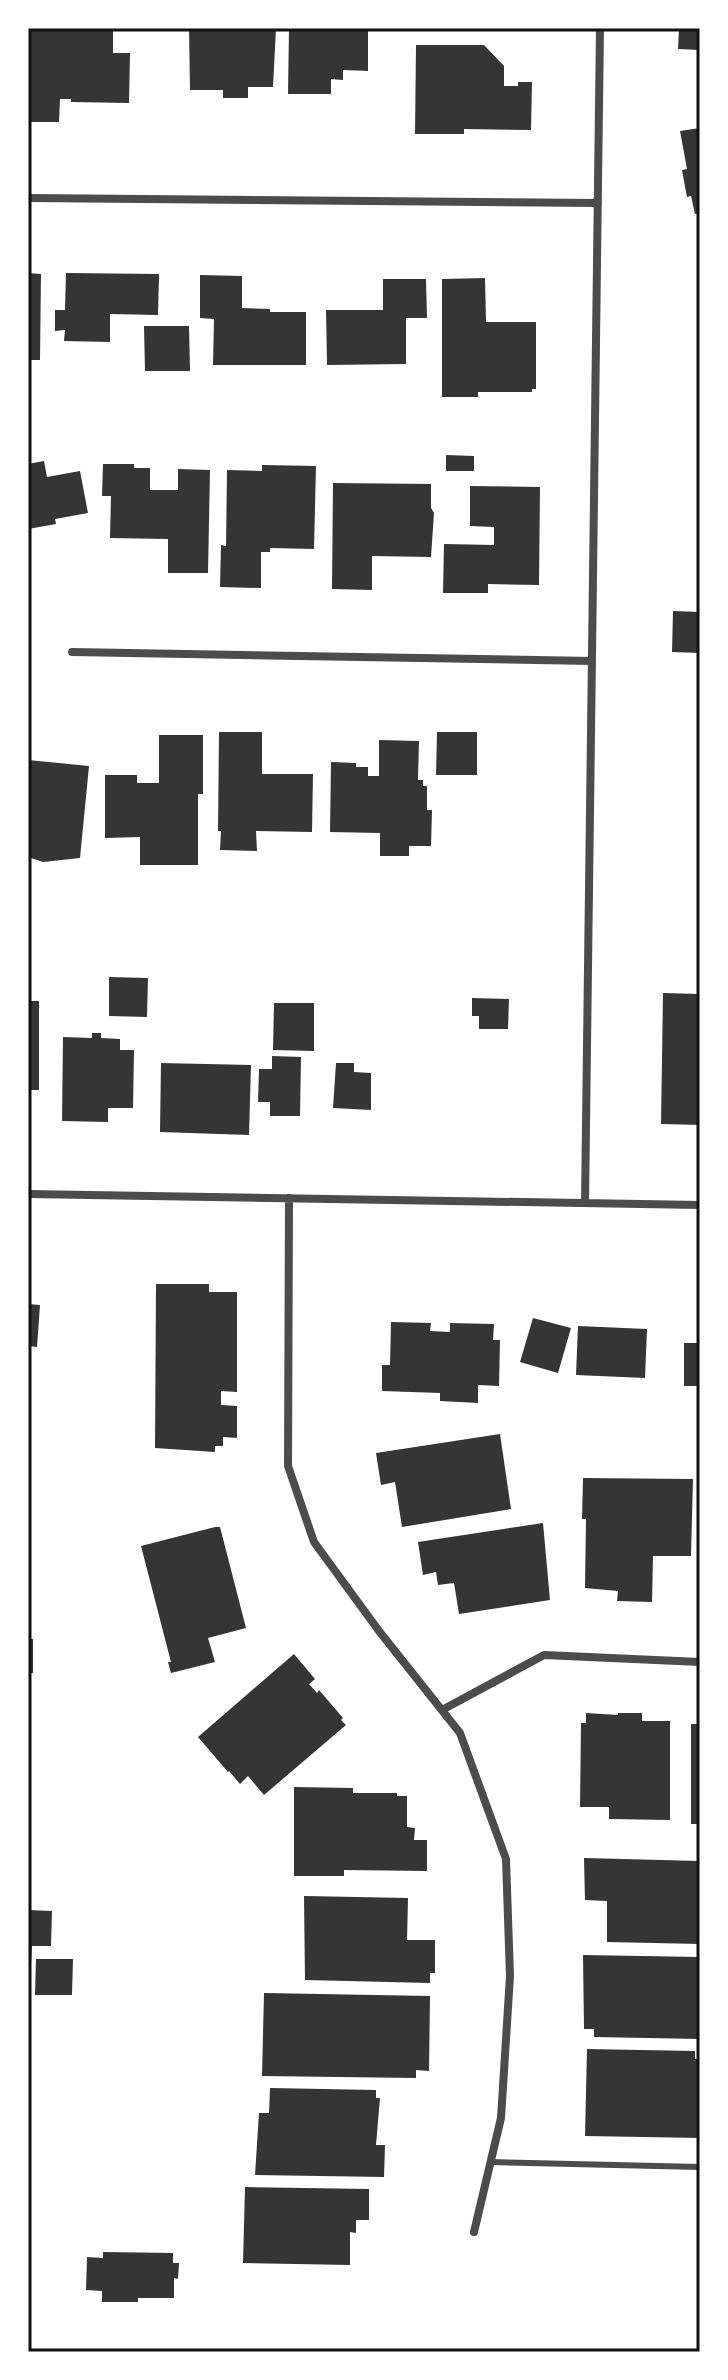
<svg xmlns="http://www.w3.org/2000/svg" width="728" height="2380" font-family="Karla,sans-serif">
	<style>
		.building { fill: #353535 }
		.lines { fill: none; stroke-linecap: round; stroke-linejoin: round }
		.service { stroke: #4c4c4c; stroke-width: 6 }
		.minor { stroke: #4c4c4c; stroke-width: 8 }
		.neatline { fill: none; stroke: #111; stroke-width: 3 }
	</style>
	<rect width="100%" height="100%" fill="#fff"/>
	<path class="building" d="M 28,28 L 113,29 L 113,53 L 130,53 L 129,103 L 71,102 L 71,99 L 60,99 L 59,122 L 28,122 Z
		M 189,28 L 276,28 L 273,87 L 248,87 L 248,98 L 223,98 L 223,90 L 190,90 Z
		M 289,28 L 368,28 L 368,71 L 343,70 L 343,80 L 331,79 L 331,94 L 288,94 Z
		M 679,28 L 700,28 L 700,50 L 678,49 Z
		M 416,45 L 484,45 L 504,66 L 504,86 L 518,86 L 518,82 L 532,82 L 531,130 L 464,129 L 464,134 L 415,134 Z
		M 700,128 L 700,213 L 695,214 L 691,196 L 687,197 L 682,170 L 687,169 L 680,131 Z
		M 28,273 L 41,274 L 40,360 L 28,360 Z
		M 66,273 L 159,274 L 158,315 L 110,314 L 110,342 L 64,341 L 65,330 L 55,331 L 55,310 L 65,310 Z
		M 200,275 L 242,276 L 242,308 L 270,309 L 270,312 L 306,312 L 306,365 L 213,365 L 214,319 L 200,318 Z
		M 485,278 L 486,322 L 536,322 L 536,389 L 532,389 L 532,392 L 478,392 L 478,397 L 442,397 L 442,279 Z
		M 383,279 L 426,279 L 427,318 L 406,318 L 406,364 L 327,365 L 326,310 L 383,310 Z
		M 144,326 L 189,326 L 190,371 L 145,371 Z
		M 446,455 L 474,456 L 474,471 L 446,471 Z
		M 44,461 L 47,477 L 80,471 L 88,513 L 55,519 L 56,524 L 28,529 L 28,464 Z
		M 103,464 L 134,464 L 134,468 L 150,468 L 150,490 L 178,490 L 178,469 L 210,470 L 208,573 L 168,573 L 168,539 L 110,538 L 111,496 L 102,496 Z
		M 262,465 L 316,466 L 314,549 L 270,548 L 270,552 L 261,552 L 261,588 L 220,587 L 221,545 L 226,546 L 227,470 L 262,471 Z
		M 333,483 L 431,484 L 431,508 L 434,513 L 431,557 L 372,556 L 372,590 L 332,589 Z
		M 470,486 L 540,487 L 539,585 L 488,584 L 488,593 L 443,593 L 444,544 L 494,545 L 494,527 L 470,526 Z
		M 673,611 L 700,612 L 700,653 L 672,652 Z
		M 219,732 L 262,732 L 262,774 L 313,774 L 312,832 L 256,831 L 257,851 L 220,850 L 221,831 L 218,831 Z
		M 437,732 L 477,732 L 477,775 L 436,775 Z
		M 159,735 L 203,735 L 203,794 L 198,794 L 198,865 L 140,865 L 140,837 L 105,838 L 105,775 L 137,775 L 137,783 L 159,783 Z
		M 379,740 L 419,741 L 418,780 L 423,780 L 423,786 L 427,786 L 427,810 L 432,810 L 431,846 L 409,846 L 409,856 L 380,856 L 380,833 L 330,832 L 331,762 L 356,763 L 356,767 L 368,767 L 368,776 L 379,776 Z
		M 28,760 L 89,766 L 80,858 L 43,862 L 28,857 Z
		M 109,977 L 148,978 L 147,1017 L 109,1016 Z
		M 663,993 L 700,994 L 700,1125 L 661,1124 Z
		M 472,998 L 509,999 L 508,1029 L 479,1029 L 479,1016 L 472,1016 Z
		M 28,1001 L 39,1001 L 39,1090 L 28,1090 Z
		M 274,1003 L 314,1003 L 314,1051 L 273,1050 Z
		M 92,1033 L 101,1033 L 101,1038 L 120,1039 L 120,1050 L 134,1050 L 133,1108 L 108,1108 L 108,1122 L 62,1121 L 63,1037 L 92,1038 Z
		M 272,1056 L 301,1057 L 300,1116 L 270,1116 L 270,1102 L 258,1102 L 259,1069 L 272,1069 Z
		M 161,1063 L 251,1065 L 249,1135 L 160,1132 Z
		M 336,1063 L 354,1063 L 354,1072 L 371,1073 L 371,1110 L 333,1108 Z
		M 156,1284 L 209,1284 L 209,1292 L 237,1292 L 237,1392 L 221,1391 L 221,1405 L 237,1406 L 237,1438 L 223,1437 L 223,1446 L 215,1446 L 215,1452 L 155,1448 Z
		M 28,1304 L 40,1305 L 37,1347 L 28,1346 Z
		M 533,1318 L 571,1328 L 558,1373 L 520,1362 Z
		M 391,1322 L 431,1323 L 430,1331 L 450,1332 L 450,1323 L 494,1324 L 493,1340 L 500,1340 L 499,1386 L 478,1385 L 478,1403 L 440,1401 L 440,1393 L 382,1391 L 382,1365 L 390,1365 Z
		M 578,1326 L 647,1329 L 645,1378 L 576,1375 Z
		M 684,1343 L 700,1343 L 700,1386 L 684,1386 Z
		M 500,1434 L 511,1509 L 402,1527 L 395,1482 L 381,1485 L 376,1453 Z
		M 583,1478 L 693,1479 L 691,1556 L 653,1556 L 652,1602 L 617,1601 L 618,1591 L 585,1588 L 586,1519 L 582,1519 Z
		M 543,1523 L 550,1600 L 459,1614 L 454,1583 L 438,1585 L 436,1572 L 423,1575 L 418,1542 Z
		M 215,1527 L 220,1527 L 246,1628 L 208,1638 L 215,1662 L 171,1673 L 168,1662 L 171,1662 L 141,1546 Z
		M 28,1549 L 31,1549 L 31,1582 L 28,1582 Z
		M 28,1639 L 33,1639 L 33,1673 L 28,1673 Z
		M 294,1654 L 315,1679 L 309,1684 L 317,1693 L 319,1690 L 343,1718 L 341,1720 L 346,1725 L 264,1795 L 248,1776 L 240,1784 L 229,1771 L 228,1772 L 198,1737 Z
		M 586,1713 L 618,1715 L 618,1713 L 642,1713 L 642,1721 L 670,1721 L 670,1820 L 609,1819 L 609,1807 L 580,1807 L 581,1723 L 586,1723 Z
		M 691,1724 L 700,1724 L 700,1824 L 691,1824 Z
		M 294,1787 L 353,1788 L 353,1793 L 397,1793 L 397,1796 L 407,1796 L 407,1827 L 415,1828 L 414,1840 L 427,1840 L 427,1871 L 344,1870 L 344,1876 L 294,1876 Z
		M 584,1858 L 700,1861 L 700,1944 L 607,1942 L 607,1901 L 585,1900 Z
		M 304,1896 L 408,1898 L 407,1940 L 435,1940 L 435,1973 L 430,1973 L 430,1983 L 305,1980 Z
		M 28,1910 L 52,1911 L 51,1946 L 32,1946 L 31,1963 L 28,1963 Z
		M 583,1955 L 700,1957 L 700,2039 L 594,2037 L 594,2029 L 584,2029 Z
		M 36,1959 L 73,1959 L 72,1995 L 35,1995 Z
		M 264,1993 L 430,1996 L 429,2071 L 416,2070 L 416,2078 L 262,2076 Z
		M 587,2049 L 695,2051 L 695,2059 L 699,2059 L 700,2077 L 700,2138 L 585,2136 Z
		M 270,2088 L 376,2090 L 376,2098 L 380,2098 L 376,2145 L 385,2145 L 384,2177 L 255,2175 L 259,2113 L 269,2113 Z
		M 245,2187 L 369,2189 L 369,2220 L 356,2220 L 356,2233 L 350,2232 L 350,2265 L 243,2263 Z
		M 103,2252 L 173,2253 L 173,2263 L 179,2263 L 178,2279 L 174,2278 L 174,2298 L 138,2298 L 138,2302 L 102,2302 L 102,2291 L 86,2290 L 87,2257 L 103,2258 Z"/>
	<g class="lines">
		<path class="service" d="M 491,2162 L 700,2167"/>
		<path class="minor" d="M 28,198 L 598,203
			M 72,652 L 592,661
			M 28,1194 L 700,1205
			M 289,1198 L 288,1466 L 314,1542 L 379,1631 L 460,1733 L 506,1859 L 510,1976 L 501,2118 L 474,2232
			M 585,1203 L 600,28
			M 442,1710 L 544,1655 L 700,1662"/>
	</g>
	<rect width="728" height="2380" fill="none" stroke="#ffffff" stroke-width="60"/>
	<rect x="30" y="30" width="668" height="2320" class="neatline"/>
</svg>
